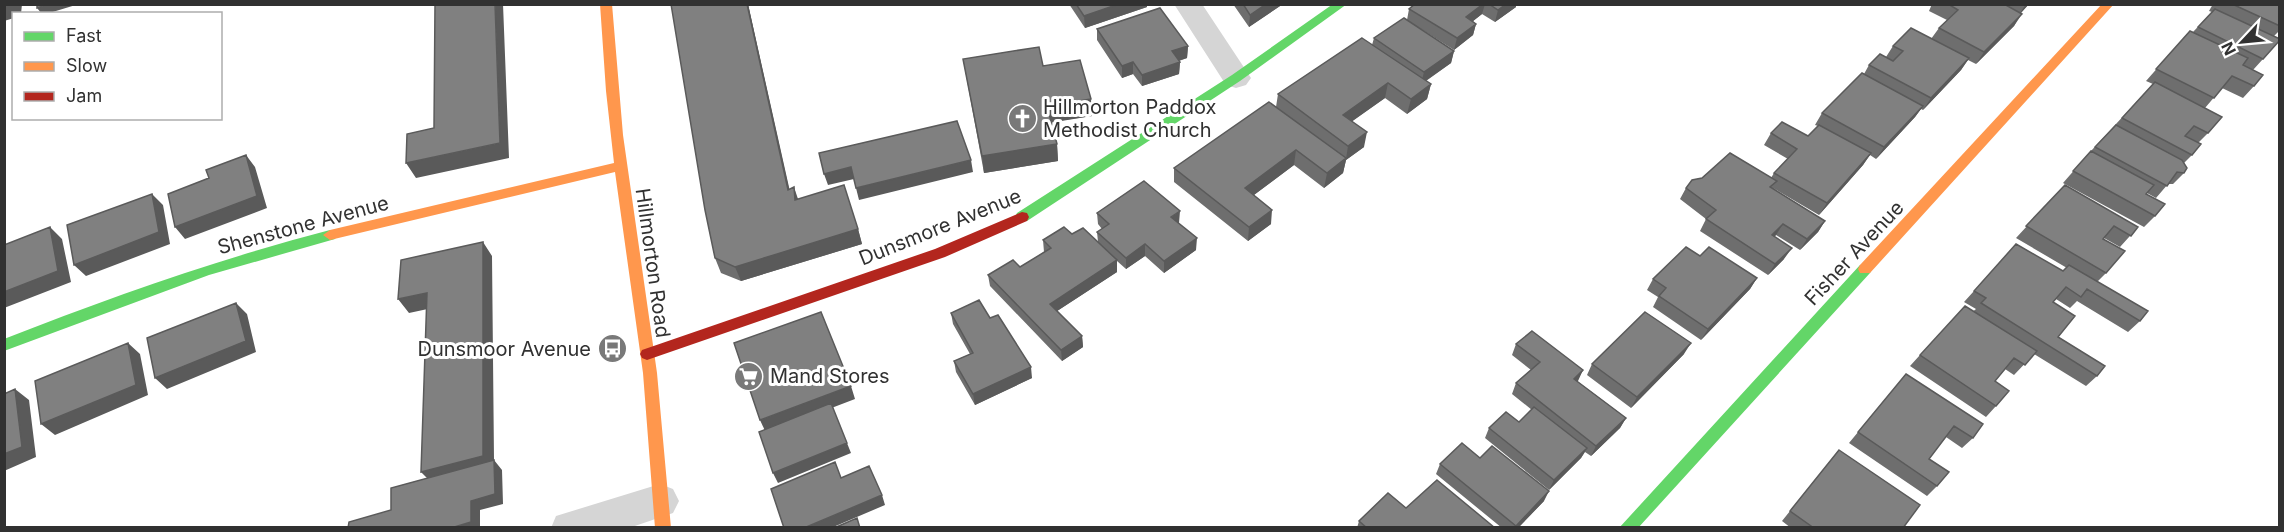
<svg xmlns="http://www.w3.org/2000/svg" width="2284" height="532" font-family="Inter,sans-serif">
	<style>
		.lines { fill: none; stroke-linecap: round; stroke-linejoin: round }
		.street { fill: #d5d5d5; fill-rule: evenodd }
		.fast { fill: #63d668; fill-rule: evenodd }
		.slow { fill: #ff974d; fill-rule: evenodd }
		.jam { fill: #b3261e; fill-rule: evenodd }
		.wall { fill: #6e6e6e }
		.shaded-wall { fill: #5a5a5a }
		.building { fill: #808080; stroke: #5a5a5a; stroke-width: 1.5 }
		.labels { text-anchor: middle; stroke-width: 6; stroke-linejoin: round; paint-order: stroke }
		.poi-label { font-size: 20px; fill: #313131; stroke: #fff; text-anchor: start }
		.street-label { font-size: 20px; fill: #313131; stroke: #fff }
	</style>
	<rect width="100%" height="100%" fill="#fff"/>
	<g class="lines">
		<path class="street" d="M 1174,4 L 1202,4 L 1251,78 L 1246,85 L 1236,88 L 1226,85 Z
			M 660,484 L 673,489 L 679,501 L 673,513 L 629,528 L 551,528 L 556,516 Z"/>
		<path class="fast" d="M 1333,4 L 1347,4 L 1240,81 L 1027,221 L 1017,221 L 1015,217 L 1017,213 L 1232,75 Z
			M 330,230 L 335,231 L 337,235 L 335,239 L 209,275 L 4,351 L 4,339 C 111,297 219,259 330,230 Z
			M 1865,264 L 1870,265 L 1872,269 L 1870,273 L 1638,528 L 1619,528 L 1860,265 Z"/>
		<path class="slow" d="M 600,4 L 612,4 L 623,135 L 657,373 L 671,528 L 655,528 L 643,373 L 615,172 L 330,240 L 323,235 L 330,230 L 614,163 L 606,91 Z
			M 2102,4 L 2114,4 L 1870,273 L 1860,273 L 1858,269 L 1860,265 Z"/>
		<path class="jam" d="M 1022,212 L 1027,213 L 1029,217 L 1027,221 L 945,257 L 647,360 L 642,358 L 640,354 L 642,350 L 935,249 Z"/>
	</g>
	<path class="wall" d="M 671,4 L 748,4 L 789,189 L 798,199 L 858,229 L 862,244 L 741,281 L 721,273 L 715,258 Z
		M 1069,4 L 1147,4 L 1147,7 L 1085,28 Z
		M 1233,4 L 1283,4 L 1249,27 Z
		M 1415,4 L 1516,4 L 1516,7 L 1495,22 L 1482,14 L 1473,21 L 1476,24 L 1473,35 L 1454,50 L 1415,25 L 1454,51 L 1451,63 L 1426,81 L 1431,84 L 1427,99 L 1407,114 L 1385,98 L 1352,121 L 1364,147 L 1346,160 L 1343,173 L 1324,188 L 1294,165 L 1254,195 L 1271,224 L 1248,241 L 1174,182 L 1174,168 L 1276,107 L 1278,94 L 1372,45 L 1374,38 L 1407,20 L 1409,9 Z
		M 1932,4 L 2029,4 L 2021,13 L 2014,26 L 1976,64 L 1968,60 L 1961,70 L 1923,110 L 1921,109 L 1915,117 L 1876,159 L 1870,155 L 1863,165 L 1819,215 L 1773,188 L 1825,221 L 1818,232 L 1800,250 L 1776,235 L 1774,237 L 1784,259 L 1768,275 L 1700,231 L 1706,219 L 1680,199 L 1686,188 L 1771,178 L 1774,173 L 1788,159 L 1764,145 L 1771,133 L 1808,136 L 1818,126 L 1815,125 L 1822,113 L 1864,74 L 1869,65 L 1886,57 L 1893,46 L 1931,39 L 1939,28 L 1947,20 L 1929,11 Z
		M 2213,4 L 2280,4 L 2280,30 L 2274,36 L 2263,59 L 2253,70 L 2254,86 L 2243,98 L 2222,88 L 2205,108 L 2208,133 L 2198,143 L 2192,155 L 2184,163 L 2184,173 L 2173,184 L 2168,184 L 2156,198 L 2147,193 L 2146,194 L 2155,216 L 2144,227 L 2063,183 L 2091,151 L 2153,84 L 2146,81 L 2190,31 L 2193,32 L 2212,12 L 2209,11 Z
		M 1097,29 L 1188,46 L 1187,58 L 1179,61 L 1180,62 L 1179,74 L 1142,86 L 1133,74 L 1122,78 L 1097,40 Z
		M 963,59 L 1043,66 L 1092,116 L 1051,122 L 1057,144 L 1058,161 L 984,173 Z
		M 2065,185 L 2138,227 L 2120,247 L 2104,238 L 2106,273 L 2097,282 L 2140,321 L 2128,332 L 2077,301 L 2070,308 L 2056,299 L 2053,302 L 2058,337 L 2097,376 L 2086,386 L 2034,354 L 2014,375 L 2005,369 L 1995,381 L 1996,406 L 1986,417 L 1910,366 L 1920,355 L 1976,309 L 1964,302 L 1974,291 L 2063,271 L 2067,268 L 2016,238 Z
		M 1097,213 L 1179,223 L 1196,250 L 1164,273 L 1145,256 L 1126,269 L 1117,261 L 1117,272 L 1057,311 L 1082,336 L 1083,347 L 1062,361 L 990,286 L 988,275 L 1020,267 L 1044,252 L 1043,240 L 1072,234 L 1098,242 L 1097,232 L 1102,229 L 1098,224 Z
		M 1700,256 L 1757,278 L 1750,289 L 1701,340 L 1653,307 L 1658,297 L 1647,290 L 1653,279 Z
		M 951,313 L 990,318 L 1032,378 L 975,405 L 956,372 L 954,361 L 970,354 L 953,324 Z
		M 1516,344 L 1583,370 L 1577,381 L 1626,418 L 1620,428 L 1591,456 L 1585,452 L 1581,458 L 1549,490 L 1485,438 L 1489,428 L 1519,422 L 1532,410 L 1512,394 L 1516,383 L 1531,370 L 1512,355 Z
		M 1684,354 L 1631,408 L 1587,375 L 1592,364 Z
		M 1906,374 L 1973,438 L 1962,448 L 1946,437 L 1929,459 L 1937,486 L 1927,496 L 1849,443 Z
		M 1839,450 L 1903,528 L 1791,528 L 1782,521 Z
		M 1440,464 L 1544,501 L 1518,528 L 1502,528 L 1436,474 Z
		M 1406,508 L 1495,528 L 1357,528 L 1359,521 Z"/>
	<path class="shaded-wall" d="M 9,4 L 22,4 L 21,14 L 14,14 L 14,18 L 4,21 L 4,6 Z
		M 49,4 L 79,4 L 46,14 L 42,14 L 37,8 Z
		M 495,4 L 503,4 L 509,158 L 416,178 L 406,163 L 500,143 Z
		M 747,4 L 748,4 L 793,205 L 788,190 Z
		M 1119,4 L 1147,4 L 1147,7 L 1085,28 L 1084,16 Z
		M 1266,4 L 1283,4 L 1249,27 L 1250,15 Z
		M 1483,4 L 1485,4 L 1482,14 L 1463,29 L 1466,17 Z
		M 1506,4 L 1516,4 L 1516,7 L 1495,22 L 1498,10 Z
		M 2026,4 L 2029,4 L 2018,16 Z
		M 2022,14 L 2014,26 L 1976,64 L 1984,52 Z
		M 1476,24 L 1473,35 L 1454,50 L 1457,38 Z
		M 1188,46 L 1187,58 L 1171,63 L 1172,51 Z
		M 1454,51 L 1451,63 L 1421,84 L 1424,72 Z
		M 1969,58 L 1961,70 L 1923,110 L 1931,98 Z
		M 1133,62 L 1133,74 L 1122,78 L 1122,66 Z
		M 1180,62 L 1179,74 L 1142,86 L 1142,75 Z
		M 1388,83 L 1385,98 L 1340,130 L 1343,115 Z
		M 1431,84 L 1427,99 L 1407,114 L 1411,99 Z
		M 1091,99 L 1092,116 L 1049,123 L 1047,106 Z
		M 1923,106 L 1915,117 L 1876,159 L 1884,147 Z
		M 1367,132 L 1364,147 L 1346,160 L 1343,173 L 1324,188 L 1327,173 L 1346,159 L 1348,146 Z
		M 1057,144 L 1058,161 L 984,173 L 982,156 Z
		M 1296,150 L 1294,165 L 1243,203 L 1245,188 Z
		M 1871,153 L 1863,165 L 1819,215 L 1827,203 Z
		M 246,155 L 255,167 L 267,208 L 185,239 L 175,227 Z
		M 971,160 L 973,172 L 859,200 L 856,188 Z
		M 851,167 L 854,179 L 828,185 L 824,174 Z
		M 794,187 L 799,202 L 795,200 Z
		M 152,194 L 163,205 L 170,244 L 86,276 L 74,265 Z
		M 1272,210 L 1271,224 L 1248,241 L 1249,227 Z
		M 1180,211 L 1179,223 L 1171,228 L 1171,217 Z
		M 1825,221 L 1818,232 L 1800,250 L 1807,239 Z
		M 1783,224 L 1776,235 L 1765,246 L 1772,235 Z
		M 50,227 L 62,239 L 71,282 L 4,308 L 4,292 Z
		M 858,229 L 862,244 L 741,281 L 735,267 Z
		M 1197,238 L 1196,250 L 1164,273 L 1164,261 Z
		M 483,242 L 492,256 L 494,460 L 502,470 L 503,504 L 480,510 L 480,528 L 451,528 L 471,501 L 433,484 L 421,472 Z
		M 1145,244 L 1145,256 L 1126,269 L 1126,258 Z
		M 1792,248 L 1784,259 L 1768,275 L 1775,264 Z
		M 1117,260 L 1117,272 L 1051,315 L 1050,304 Z
		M 1757,278 L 1750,289 L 1701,340 L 1708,329 Z
		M 427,293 L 437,307 L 409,313 L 398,299 Z
		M 236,303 L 247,314 L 256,352 L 167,389 L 155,378 Z
		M 1082,336 L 1083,347 L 1062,361 L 1061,350 Z
		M 128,343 L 140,354 L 148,395 L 55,435 L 41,424 Z
		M 1691,343 L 1684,354 L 1631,408 L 1637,397 Z
		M 1031,367 L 1032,378 L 975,405 L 973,394 Z
		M 1583,370 L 1578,381 L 1568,389 L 1574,379 Z
		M 851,386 L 855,399 L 766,433 L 760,420 Z
		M 15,389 L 29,400 L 36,457 L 4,471 L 4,454 Z
		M 1626,418 L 1620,428 L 1591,456 L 1596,446 Z
		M 847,443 L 851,453 L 778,483 L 773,473 Z
		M 1587,448 L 1581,458 L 1549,490 L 1554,480 Z
		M 1549,491 L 1544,501 L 1518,528 L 1515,528 Z
		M 882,495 L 885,505 L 831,528 L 804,528 Z"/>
	<path class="building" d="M 37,4 L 49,4 L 37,8 Z
		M 435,4 L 495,4 L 500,143 L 406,163 L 407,134 L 434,128 Z
		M 671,4 L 747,4 L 788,190 L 794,187 L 795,200 L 844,185 L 858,229 L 735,267 L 715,258 L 705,210 Z
		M 1076,4 L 1119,4 L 1084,16 Z
		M 1243,4 L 1266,4 L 1250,15 Z
		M 1415,4 L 1483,4 L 1466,17 L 1476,24 L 1457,38 L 1409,9 Z
		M 1489,4 L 1506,4 L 1498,10 Z
		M 1948,4 L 2004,4 L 2022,14 L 1984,52 L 1939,28 L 1958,10 Z
		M 2232,4 L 2280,4 L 2280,26 Z
		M 1160,8 L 1188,46 L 1172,51 L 1180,62 L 1142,75 L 1133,62 L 1122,66 L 1097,29 Z
		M 2215,9 L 2280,39 L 2280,40 L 2263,59 L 2198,27 Z
		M 1404,18 L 1454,51 L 1424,72 L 1374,38 Z
		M 1911,28 L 1969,58 L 1931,98 L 1869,65 L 1880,54 L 1893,61 L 1903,51 L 1893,46 Z
		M 2190,31 L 2248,58 L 2243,65 L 2263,75 L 2254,86 L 2232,76 L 2214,98 L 2156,69 Z
		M 1362,38 L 1431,84 L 1411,99 L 1388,83 L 1343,115 L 1367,132 L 1348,146 L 1278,94 Z
		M 1039,47 L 1043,66 L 1080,60 L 1091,99 L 1047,106 L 1057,144 L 982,156 L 963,59 Z
		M 1862,73 L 1923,106 L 1884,147 L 1822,113 Z
		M 2155,82 L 2222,117 L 2208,133 L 2194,126 L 2185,136 L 2201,144 L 2192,155 L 2122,118 Z
		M 1269,102 L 1346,158 L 1327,173 L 1296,150 L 1245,188 L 1272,210 L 1249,227 L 1174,168 Z
		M 957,121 L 971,160 L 856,188 L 851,167 L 824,174 L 819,153 Z
		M 1782,122 L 1808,136 L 1819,125 L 1871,153 L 1827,203 L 1774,173 L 1797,149 L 1771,133 Z
		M 2116,125 L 2182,160 L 2187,168 L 2184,173 L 2177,172 L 2167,186 L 2095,147 Z
		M 2091,151 L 2154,185 L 2146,194 L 2165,204 L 2155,216 L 2073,171 Z
		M 1730,153 L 1777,181 L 1770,187 L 1825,221 L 1807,239 L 1783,224 L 1772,235 L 1792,248 L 1775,264 L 1706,219 L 1716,210 L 1686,188 L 1692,180 L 1702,178 Z
		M 246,155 L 257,196 L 175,227 L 168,194 L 209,178 L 206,170 Z
		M 1144,181 L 1180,211 L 1171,217 L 1197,238 L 1164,261 L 1145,244 L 1126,258 L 1097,232 L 1109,224 L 1097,213 Z
		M 2065,185 L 2138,227 L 2131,236 L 2114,226 L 2103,239 L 2125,251 L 2106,273 L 2026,226 Z
		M 152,194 L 159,232 L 74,265 L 67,225 Z
		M 50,227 L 58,271 L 4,292 L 4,245 Z
		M 1064,227 L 1072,234 L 1083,228 L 1117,260 L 1050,304 L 1082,336 L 1061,350 L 988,275 L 1013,260 L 1020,267 L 1051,248 L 1043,240 Z
		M 483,242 L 483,456 L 421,472 L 427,293 L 398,299 L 401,260 Z
		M 2016,244 L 2063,271 L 2069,265 L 2148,311 L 2140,321 L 2087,289 L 2081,297 L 2066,287 L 2053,302 L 2075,316 L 2058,337 L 2105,366 L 2097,376 L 1981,303 L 1986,298 L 1974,291 Z
		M 1686,247 L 1700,256 L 1709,247 L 1757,278 L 1708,329 L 1659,296 L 1666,288 L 1653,279 Z
		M 979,300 L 990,318 L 998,315 L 1031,367 L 973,394 L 954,361 L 973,353 L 951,313 Z
		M 236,303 L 246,341 L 155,378 L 147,338 Z
		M 1965,306 L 2037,351 L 2025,365 L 2014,358 L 1995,381 L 2009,391 L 1996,406 L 1920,355 Z
		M 821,312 L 851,386 L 760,420 L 734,343 Z
		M 1645,312 L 1691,343 L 1637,397 L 1592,364 Z
		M 1532,331 L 1583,370 L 1574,379 L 1626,418 L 1596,446 L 1516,383 L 1540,362 L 1516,344 Z
		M 128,343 L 136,385 L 41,424 L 35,381 Z
		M 1906,374 L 1983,424 L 1973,438 L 1954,426 L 1929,459 L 1949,472 L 1937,486 L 1858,432 Z
		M 15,389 L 22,447 L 4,454 L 4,394 Z
		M 831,403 L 847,443 L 773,473 L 759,432 Z
		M 1534,407 L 1587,448 L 1554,480 L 1489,428 L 1506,412 L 1519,422 Z
		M 1462,443 L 1480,458 L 1492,446 L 1549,491 L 1516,526 L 1440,464 Z
		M 1839,450 L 1920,505 L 1903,528 L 1814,528 L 1790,511 Z
		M 494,460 L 495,494 L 471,501 L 471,522 L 451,528 L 348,528 L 349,522 L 391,510 L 391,488 Z
		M 835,462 L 841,478 L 869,466 L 882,495 L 804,528 L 784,528 L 771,489 Z
		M 1437,480 L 1495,528 L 1367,528 L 1359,521 L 1388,493 L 1406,508 Z
		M 857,518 L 860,528 L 834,528 Z"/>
	<defs>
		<symbol id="church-disc" viewBox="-11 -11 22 22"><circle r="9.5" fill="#797979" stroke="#fff"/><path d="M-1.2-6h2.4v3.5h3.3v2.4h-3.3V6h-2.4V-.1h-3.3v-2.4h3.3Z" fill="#fff"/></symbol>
		<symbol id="bus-disc" viewBox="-11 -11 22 22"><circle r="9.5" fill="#797979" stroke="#fff"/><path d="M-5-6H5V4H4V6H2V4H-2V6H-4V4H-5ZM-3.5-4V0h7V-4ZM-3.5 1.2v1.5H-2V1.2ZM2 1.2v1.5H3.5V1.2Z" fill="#fff"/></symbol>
		<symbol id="supermarket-disc" viewBox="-11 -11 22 22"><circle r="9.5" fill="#797979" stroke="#fff"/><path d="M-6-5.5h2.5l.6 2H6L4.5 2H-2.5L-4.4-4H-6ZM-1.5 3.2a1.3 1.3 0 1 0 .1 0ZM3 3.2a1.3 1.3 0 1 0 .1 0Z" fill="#fff"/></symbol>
	</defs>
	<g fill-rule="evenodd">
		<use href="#church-disc" x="1006" y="102" width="33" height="33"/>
		<use href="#bus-disc" x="596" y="332" width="33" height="33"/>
		<use href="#supermarket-disc" x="732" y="360" width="33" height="33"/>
	</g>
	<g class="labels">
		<g class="poi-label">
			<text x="1043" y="114">Hillmorton Paddox<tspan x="1043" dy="23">Methodist Church</tspan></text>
			<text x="591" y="356" text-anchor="end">Dunsmoor Avenue</text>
			<text x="770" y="383">Mand Stores</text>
		</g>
		<g class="street-label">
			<text transform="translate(303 225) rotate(-15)" y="7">Shenstone Avenue</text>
			<text transform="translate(940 227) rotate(-22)" y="7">Dunsmore Avenue</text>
			<text transform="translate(1854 253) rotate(-47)" y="7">Fisher Avenue</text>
			<text transform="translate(653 263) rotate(82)" y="7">Hillmorton Road</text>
		</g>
	</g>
	<rect width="2284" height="532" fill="none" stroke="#313131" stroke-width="12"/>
	<rect x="12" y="12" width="210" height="108" fill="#ffffff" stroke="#adadad" stroke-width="1.5"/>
	<rect x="24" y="32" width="30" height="9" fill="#63d668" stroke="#adadad" stroke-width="1.5"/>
	<text x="66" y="42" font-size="18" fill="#313131">Fast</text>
	<rect x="24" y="62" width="30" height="9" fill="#ff974d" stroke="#adadad" stroke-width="1.5"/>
	<text x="66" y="72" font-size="18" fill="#313131">Slow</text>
	<rect x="24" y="92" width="30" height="9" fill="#b3261e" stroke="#adadad" stroke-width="1.5"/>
	<text x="66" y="102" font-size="18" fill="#313131">Jam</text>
	<g transform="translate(2242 42) rotate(244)" stroke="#ffffff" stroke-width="4.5" paint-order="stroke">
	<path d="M0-4.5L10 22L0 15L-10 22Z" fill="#313131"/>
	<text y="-9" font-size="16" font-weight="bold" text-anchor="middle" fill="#313131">N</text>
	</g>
</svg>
